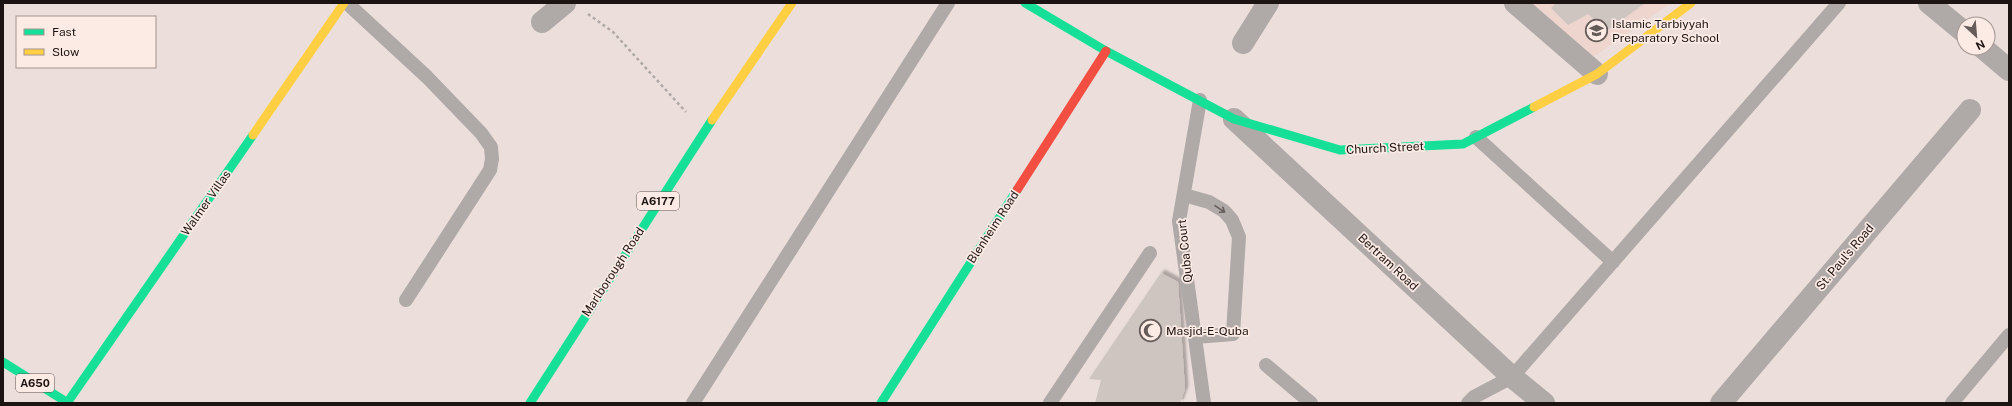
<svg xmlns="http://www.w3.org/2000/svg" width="2012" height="406" font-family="'Public Sans',sans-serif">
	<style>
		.built { fill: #eed6cf }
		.building { fill: #cec4c0; filter: url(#shadow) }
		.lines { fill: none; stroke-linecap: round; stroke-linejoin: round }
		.path { stroke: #b0a8a6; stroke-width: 2.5; stroke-dasharray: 3 3; stroke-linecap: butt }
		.lane { stroke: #afa9a7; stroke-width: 14 }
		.street { stroke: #afa9a7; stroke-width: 22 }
		.fast { stroke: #16e098; stroke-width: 9 }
		.slow { stroke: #ffcf43; stroke-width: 9 }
		.jam { stroke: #f24e42; stroke-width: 9 }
		.oneway { stroke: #665e5c }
		.labels { text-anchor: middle; stroke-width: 3.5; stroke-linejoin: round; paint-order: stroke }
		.shield { fill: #fceae4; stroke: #5f5451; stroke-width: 1 }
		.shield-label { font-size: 11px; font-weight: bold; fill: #1c1412 }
		.poi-label { font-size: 12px; fill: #1c1412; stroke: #fceae4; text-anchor: start }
		.street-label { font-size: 12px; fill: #1c1412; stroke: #fceae4 }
	</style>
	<defs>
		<filter id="shadow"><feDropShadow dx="3.5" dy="-3.5" stdDeviation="1" flood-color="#0004"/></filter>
	</defs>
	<rect width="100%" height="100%" fill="#ecdfdb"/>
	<path class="built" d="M 1529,3 L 1671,3 L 1592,58 Z"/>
	<path class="building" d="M 1556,3 L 1645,3 L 1606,31 L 1588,14 L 1568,25 L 1551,8 Z
		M 1161,273 L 1178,282 L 1185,389 L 1180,403 L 1095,403 L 1101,380 L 1089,379 Z"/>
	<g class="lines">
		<path class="path" d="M 588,14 L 613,32 L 686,112"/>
		<path class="lane" d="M 347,3 L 427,77 L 481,133 L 491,147 L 492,159 L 490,170 L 406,300
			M 1200,100 L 1179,221 L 1204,403
			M 1476,137 L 1613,262
			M 1184,195 L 1209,202 L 1224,211 L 1232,220 L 1239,237 L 1233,334 L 1195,337
			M 1266,365 L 1311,403
			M 693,403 L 948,3
			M 1050,403 L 1150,253
			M 1468,403 L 1474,397 L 1512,377 L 1839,3
			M 1952,403 L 2009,335"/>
		<path class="street" d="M 1515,3 L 1597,74
			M 1929,3 L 1964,32
			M 542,22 L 565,3
			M 1243,43 L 1268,3
			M 1983,48 L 2009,70
			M 1234,119 L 1512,377 L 1544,403
			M 1721,403 L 1970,110"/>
		<path class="fast" d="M 1025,3 L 1106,51 L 1234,119 L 1340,150 L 1463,144 L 1534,107
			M 3,362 L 68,403
			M 67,403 L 253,135
			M 530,403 L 712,120
			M 881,403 L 1017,190"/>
		<path class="slow" d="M 1534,107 L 1597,74 L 1691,3
			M 712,120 L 792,3
			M 253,135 L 344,3"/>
		<path class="jam" d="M 1017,190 L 1106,51"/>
	</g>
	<defs><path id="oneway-shaft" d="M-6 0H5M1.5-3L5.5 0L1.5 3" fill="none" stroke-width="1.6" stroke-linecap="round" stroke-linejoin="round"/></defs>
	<use class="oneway" href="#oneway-shaft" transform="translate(1220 209) rotate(34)"/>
	<defs>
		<symbol id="school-ring" viewBox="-11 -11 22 22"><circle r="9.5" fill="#fceae4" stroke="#655b58" stroke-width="1.5"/><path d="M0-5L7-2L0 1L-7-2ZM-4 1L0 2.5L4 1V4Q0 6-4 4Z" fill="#655b58"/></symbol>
		<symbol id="mosque-ring" viewBox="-11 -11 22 22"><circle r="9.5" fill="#fceae4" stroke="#655b58" stroke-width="1.5"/><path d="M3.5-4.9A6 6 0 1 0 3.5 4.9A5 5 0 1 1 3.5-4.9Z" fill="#655b58"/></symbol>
	</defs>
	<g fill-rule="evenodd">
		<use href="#school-ring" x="1584" y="18" width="25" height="25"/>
		<use href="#mosque-ring" x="1138" y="318" width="25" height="25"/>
	</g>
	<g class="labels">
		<g class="shield">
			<rect x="637" y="192" width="42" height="18" rx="3"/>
			<rect x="16" y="374" width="38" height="18" rx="3"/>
		</g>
		<g class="shield-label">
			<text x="658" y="205">A6177</text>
			<text x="35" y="387">A650</text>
		</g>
		<g class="poi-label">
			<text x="1612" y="28">Islamic Tarbiyyah<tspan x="1612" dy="14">Preparatory School</tspan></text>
			<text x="1166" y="335">Masjid-E-Quba</text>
		</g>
		<g class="street-label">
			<text transform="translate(1385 148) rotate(-3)" y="4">Church Street</text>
			<text transform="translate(206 203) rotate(-55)" y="4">Walmer Villas</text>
			<text transform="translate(993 227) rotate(-57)" y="4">Blenheim Road</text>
			<text transform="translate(1185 251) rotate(-96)" y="4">Quba Court</text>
			<text transform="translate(1845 257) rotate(-50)" y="4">St. Paul's Road</text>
			<text transform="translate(1388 262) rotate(43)" y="4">Bertram Road</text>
			<text transform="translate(613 272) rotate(-57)" y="4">Marlborough Road</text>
		</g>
	</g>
	<rect width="2012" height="406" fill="none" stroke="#1c1412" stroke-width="8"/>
	<rect x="16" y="16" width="140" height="52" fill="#fceae4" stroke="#a29490"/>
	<rect x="24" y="29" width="20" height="6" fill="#16e098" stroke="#a29490"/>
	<text x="52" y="36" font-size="12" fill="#1c1412">Fast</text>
	<rect x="24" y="49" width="20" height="6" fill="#ffcf43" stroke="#a29490"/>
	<text x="52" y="56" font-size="12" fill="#1c1412">Slow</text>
	<g transform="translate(1976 36) rotate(154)"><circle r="19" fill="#fceae4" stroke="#a29490"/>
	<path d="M0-3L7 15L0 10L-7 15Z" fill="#655b58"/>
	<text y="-6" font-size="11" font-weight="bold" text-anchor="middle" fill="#1c1412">N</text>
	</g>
</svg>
